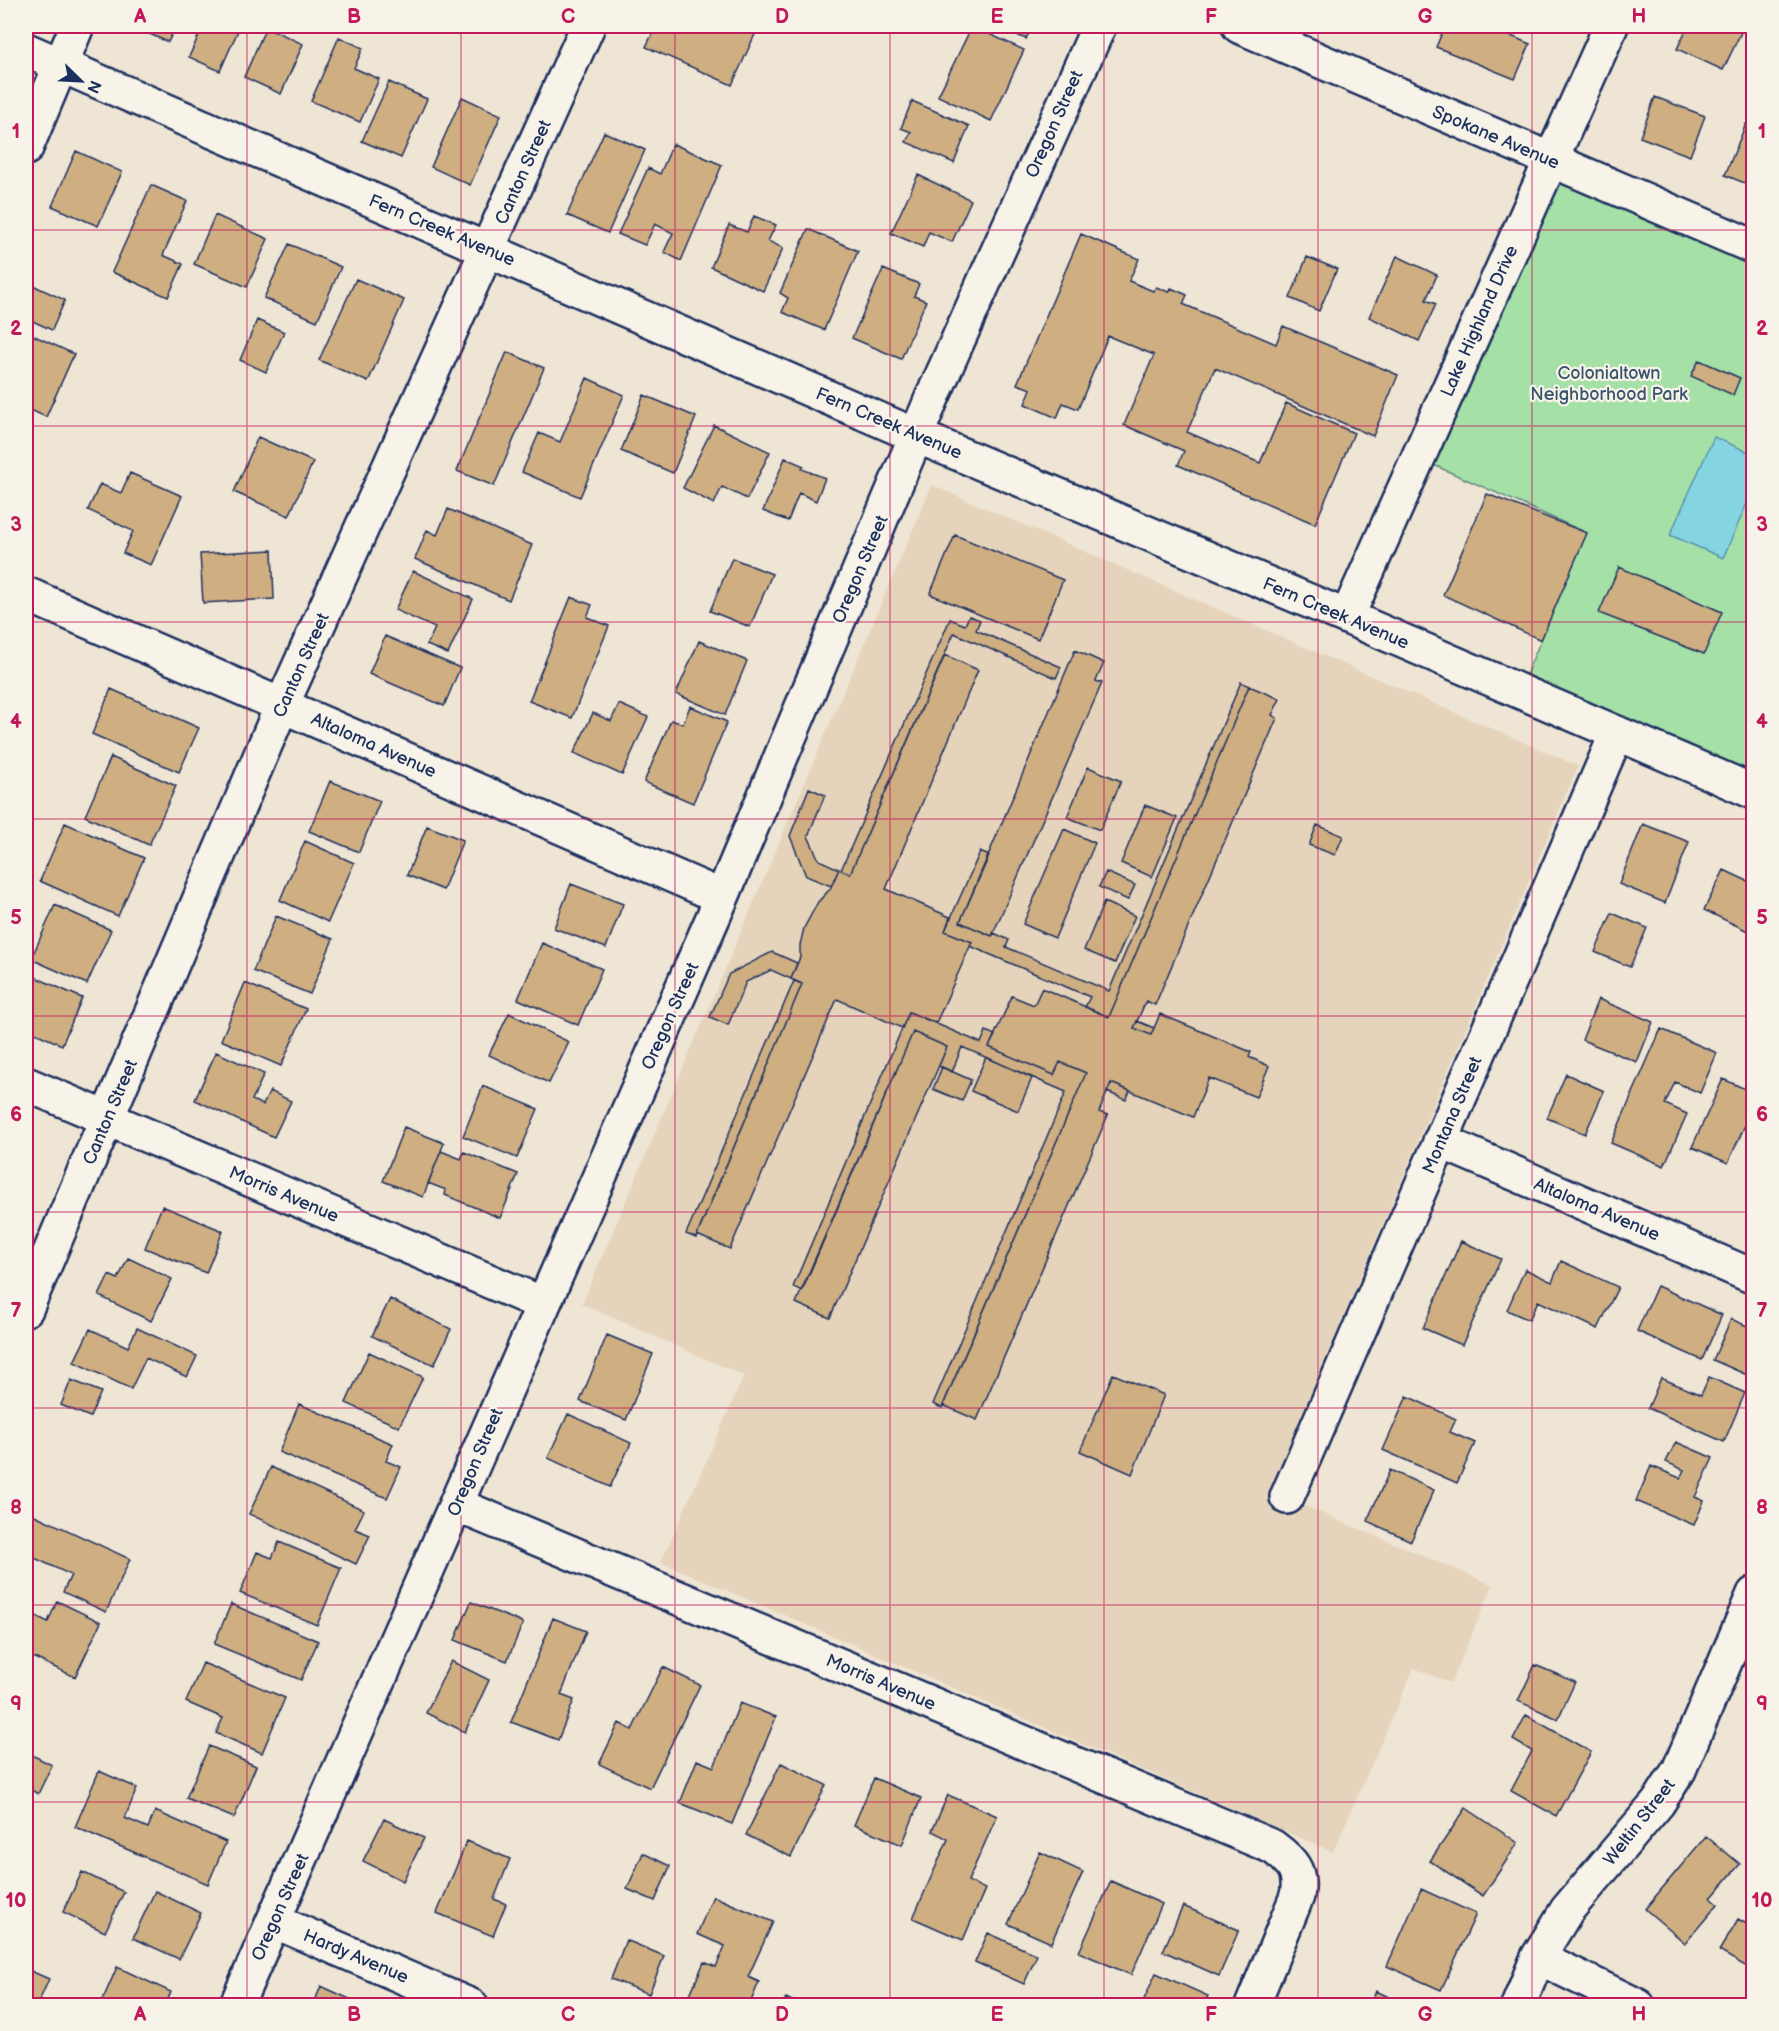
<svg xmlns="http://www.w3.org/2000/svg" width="1779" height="2031" font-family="'Balsamiq Sans',sans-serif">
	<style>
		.built { fill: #e5d4bb }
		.green { fill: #a5e1a7; stroke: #608882; stroke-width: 1.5 }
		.water { fill: #85d4e2; stroke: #5b92ad; stroke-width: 1.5 }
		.building { fill: #cfae82; stroke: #1b2f5e; stroke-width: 1.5 }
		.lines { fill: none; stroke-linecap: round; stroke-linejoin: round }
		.minor-casing { stroke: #1b2f5e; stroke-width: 38 }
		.minor { stroke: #f7f3e8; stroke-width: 33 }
		.grid { fill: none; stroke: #c2185b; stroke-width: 1.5; stroke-opacity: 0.55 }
		.labels { text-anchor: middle; stroke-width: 4.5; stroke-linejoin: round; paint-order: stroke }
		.street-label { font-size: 18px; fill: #1b2f5e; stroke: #f7f3e8 }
		.park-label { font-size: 18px; fill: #37536d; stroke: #f7f3e8 }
		.neatline { fill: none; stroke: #c2185b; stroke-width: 2 }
		.grid-label { font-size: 20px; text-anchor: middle; font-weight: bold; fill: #c2185b }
	</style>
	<rect width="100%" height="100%" fill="#efe5d4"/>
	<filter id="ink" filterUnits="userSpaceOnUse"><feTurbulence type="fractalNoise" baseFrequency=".0167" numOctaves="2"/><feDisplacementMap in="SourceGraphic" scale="12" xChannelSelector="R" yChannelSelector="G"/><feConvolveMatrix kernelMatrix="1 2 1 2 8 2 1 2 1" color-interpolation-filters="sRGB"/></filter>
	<g filter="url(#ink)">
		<path class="built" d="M 932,485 L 1578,766 L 1269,1491 L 1493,1585 L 1451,1683 L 1414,1668 L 1333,1852 L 661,1562 L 744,1376 L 582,1304 Z"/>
		<path class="green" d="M 1551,160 L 1753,247 L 1753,792 L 1519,691 L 1587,533 L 1418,458 Z"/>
		<path class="water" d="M 1714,437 L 1753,454 L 1753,490 L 1723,558 L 1670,535 Z"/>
		<path class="building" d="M 131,26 L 176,26 L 168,42 Z
			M 203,26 L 240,26 L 220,71 L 189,57 Z
			M 656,26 L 748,26 L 757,30 L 732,85 L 646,47 Z
			M 972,26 L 1024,50 L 991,121 L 938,96 Z
			M 996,26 L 1032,26 L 1026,39 Z
			M 1445,26 L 1487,26 L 1530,44 L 1515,79 L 1436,47 Z
			M 1688,26 L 1744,26 L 1723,70 L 1677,49 Z
			M 266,27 L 303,44 L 281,94 L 244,77 Z
			M 339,37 L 363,48 L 354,68 L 379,79 L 360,122 L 311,101 Z
			M 389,82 L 427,99 L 401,158 L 362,141 Z
			M 462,97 L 501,115 L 470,185 L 431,167 Z
			M 1655,97 L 1705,116 L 1690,156 L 1640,137 Z
			M 912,101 L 969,126 L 954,163 L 906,142 L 911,132 L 901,128 Z
			M 1746,124 L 1754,127 L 1754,187 L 1725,175 Z
			M 604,132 L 645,150 L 608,233 L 567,215 Z
			M 673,144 L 722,165 L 681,261 L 664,252 L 673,233 L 655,224 L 645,245 L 618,234 L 648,168 L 660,174 Z
			M 76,151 L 122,172 L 98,226 L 52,206 Z
			M 918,175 L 971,200 L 952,242 L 929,232 L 923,247 L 891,233 Z
			M 151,185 L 187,201 L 163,255 L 183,264 L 168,297 L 112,272 Z
			M 215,215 L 268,239 L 247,287 L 194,264 Z
			M 754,216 L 776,225 L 768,241 L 783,248 L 763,291 L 711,267 L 729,225 L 747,232 Z
			M 808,229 L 858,251 L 824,330 L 782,312 L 788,298 L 780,293 Z
			M 1081,234 L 1139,259 L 1129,281 L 1153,291 L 1156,287 L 1169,292 L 1171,288 L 1187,295 L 1183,304 L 1276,344 L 1283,326 L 1398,375 L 1373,436 L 1215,368 L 1187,432 L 1260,463 L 1286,403 L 1354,433 L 1315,524 L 1178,465 L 1184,451 L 1124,425 L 1154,355 L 1108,336 L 1078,409 L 1063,403 L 1057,418 L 1025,404 L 1031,389 L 1017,384 Z
			M 289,244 L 341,267 L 317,321 L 264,298 Z
			M 1397,256 L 1437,275 L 1426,300 L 1436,304 L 1419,341 L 1369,317 Z
			M 1307,257 L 1337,269 L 1319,311 L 1290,298 Z
			M 883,269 L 919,284 L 914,296 L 926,301 L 901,359 L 852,338 Z
			M 356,279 L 404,300 L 368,382 L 319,360 Z
			M 26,282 L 65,300 L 52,330 L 26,318 Z
			M 257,320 L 284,332 L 266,372 L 240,360 Z
			M 26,332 L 74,354 L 46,417 L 26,408 Z
			M 507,352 L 544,368 L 494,486 L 457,471 Z
			M 1699,360 L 1740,378 L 1733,395 L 1691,376 Z
			M 587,378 L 624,395 L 580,497 L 522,472 L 539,433 L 560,442 Z
			M 644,395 L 696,417 L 673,473 L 621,451 Z
			M 714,425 L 770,452 L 747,499 L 722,487 L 714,504 L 683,488 Z
			M 258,437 L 313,462 L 289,516 L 234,492 Z
			M 26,445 L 32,448 L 26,464 Z
			M 785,458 L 804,466 L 802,469 L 825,478 L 816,501 L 799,493 L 788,521 L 763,511 Z
			M 130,473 L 182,496 L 151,565 L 123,553 L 133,531 L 88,510 L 100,484 L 121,493 Z
			M 1487,494 L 1587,533 L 1541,640 L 1443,595 Z
			M 448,509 L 532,545 L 509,600 L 415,559 L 427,530 L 437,535 Z
			M 955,535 L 1063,580 L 1038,639 L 930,594 Z
			M 272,550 L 274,599 L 203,603 L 200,554 Z
			M 732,558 L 772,574 L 750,627 L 710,611 Z
			M 1619,567 L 1722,612 L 1704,654 L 1599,613 Z
			M 413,571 L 473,599 L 448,654 L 427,645 L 435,628 L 395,610 Z
			M 571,597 L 592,605 L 587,617 L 609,626 L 572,718 L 529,701 Z
			M 969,616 L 980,620 L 976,630 L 1061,667 L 1056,678 L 954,633 L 850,874 L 841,870 L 950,619 L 965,625 Z
			M 385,636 L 460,668 L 444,706 L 369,674 Z
			M 699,641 L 747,661 L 725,715 L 676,694 Z
			M 1075,650 L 1104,663 L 1096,681 L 1102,683 L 992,936 L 960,922 Z
			M 945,655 L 978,670 L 886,889 L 950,917 L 945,931 L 972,942 L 936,1023 L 909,1012 L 902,1028 L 837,999 L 730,1249 L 697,1235 L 802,984 L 791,979 L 800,957 L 800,945 L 804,928 L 818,902 L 830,889 L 839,869 L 850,874 Z
			M 1241,682 L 1249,686 L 1109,1017 L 1085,1007 L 1090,997 L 970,946 L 972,942 L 945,931 L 980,852 L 989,856 L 960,922 L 992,936 L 994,933 L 1009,940 L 1006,947 L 1109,991 Z
			M 1249,686 L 1280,699 L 1272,715 L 1277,718 L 1155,1005 L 1146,1001 L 1134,1028 L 1151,1035 L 1160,1014 L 1251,1052 L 1249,1057 L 1269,1066 L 1256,1097 L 1209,1078 L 1193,1117 L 1111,1083 L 1099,1112 L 1108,1115 L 977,1420 L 943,1405 L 1086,1073 L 1060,1062 L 1054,1075 L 989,1047 L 1012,996 L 1034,1005 L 1042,988 L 1109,1017 Z
			M 111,689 L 199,728 L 179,772 L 92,734 Z
			M 619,704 L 648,717 L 622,775 L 574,753 L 593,713 L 611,721 Z
			M 690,706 L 727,722 L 693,803 L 644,782 L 671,720 L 683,724 Z
			M 111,757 L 176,786 L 149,845 L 85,816 Z
			M 1088,767 L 1121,781 L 1100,830 L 1067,817 Z
			M 330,781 L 380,801 L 359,852 L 309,831 Z
			M 809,788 L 825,795 L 808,836 L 819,860 L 839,869 L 831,886 L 806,876 L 790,836 Z
			M 1145,805 L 1177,818 L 1152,877 L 1121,863 Z
			M 65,823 L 144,858 L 118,916 L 40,881 Z
			M 1643,824 L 1689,842 L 1665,903 L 1619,884 Z
			M 1317,825 L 1343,836 L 1335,855 L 1309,845 Z
			M 427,826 L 463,840 L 443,890 L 407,875 Z
			M 1064,829 L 1095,843 L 1055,938 L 1023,924 Z
			M 305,841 L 354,863 L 328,922 L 280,900 Z
			M 1724,870 L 1754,884 L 1754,934 L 1704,910 Z
			M 1106,872 L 1135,885 L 1128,900 L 1099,887 Z
			M 571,884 L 623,904 L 606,948 L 554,928 Z
			M 1104,902 L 1135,916 L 1115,963 L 1084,950 Z
			M 55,905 L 111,930 L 87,984 L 31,959 Z
			M 1612,913 L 1647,928 L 1630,967 L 1595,952 Z
			M 276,916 L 333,939 L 310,994 L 253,971 Z
			M 542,943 L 602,969 L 578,1025 L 518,999 Z
			M 772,952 L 797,963 L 791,979 L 771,970 L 746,982 L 728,1025 L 710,1017 L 729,974 Z
			M 26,973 L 82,998 L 62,1045 L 26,1029 Z
			M 794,981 L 802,984 L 696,1238 L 686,1234 Z
			M 245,983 L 306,1009 L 281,1066 L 221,1040 Z
			M 1598,999 L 1653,1022 L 1637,1062 L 1582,1040 Z
			M 909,1012 L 981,1043 L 986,1031 L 995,1035 L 989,1047 L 1054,1075 L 1060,1062 L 1086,1073 L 942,1408 L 933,1404 L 1066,1092 L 962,1047 L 952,1072 L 939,1066 L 947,1047 L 913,1032 L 802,1291 L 793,1287 Z
			M 509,1013 L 569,1042 L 549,1083 L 489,1055 Z
			M 1137,1021 L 1154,1028 L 1151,1035 L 1134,1028 Z
			M 1661,1029 L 1717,1053 L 1700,1093 L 1675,1082 L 1665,1104 L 1687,1114 L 1664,1166 L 1611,1143 Z
			M 913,1032 L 947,1047 L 830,1318 L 796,1303 Z
			M 216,1052 L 264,1074 L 252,1100 L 263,1105 L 270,1091 L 291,1101 L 274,1137 L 195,1100 Z
			M 986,1057 L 1032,1078 L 1018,1111 L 971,1091 Z
			M 942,1067 L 971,1080 L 962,1101 L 933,1089 Z
			M 1566,1074 L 1604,1091 L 1585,1134 L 1547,1118 Z
			M 1723,1079 L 1754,1093 L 1754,1105 L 1728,1163 L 1692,1147 Z
			M 1111,1083 L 1130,1091 L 1126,1100 L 1107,1092 Z
			M 483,1086 L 538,1109 L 517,1158 L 463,1136 Z
			M 404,1127 L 444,1143 L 423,1197 L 383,1181 Z
			M 441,1151 L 461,1159 L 464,1152 L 518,1174 L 500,1218 L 445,1195 L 446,1190 L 428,1183 Z
			M 162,1206 L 223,1231 L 206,1273 L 145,1248 Z
			M 1461,1241 L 1501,1259 L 1462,1345 L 1423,1328 Z
			M 128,1258 L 172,1279 L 151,1321 L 99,1296 L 109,1275 L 118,1279 Z
			M 1561,1261 L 1618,1287 L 1598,1329 L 1538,1301 L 1529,1320 L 1507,1310 L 1525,1269 L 1552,1282 Z
			M 1657,1286 L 1722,1315 L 1702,1360 L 1637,1331 Z
			M 390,1299 L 451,1329 L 434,1365 L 372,1336 Z
			M 1731,1319 L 1754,1329 L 1754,1378 L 1713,1360 Z
			M 137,1328 L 197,1356 L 187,1377 L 146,1358 L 131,1389 L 74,1362 L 90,1329 L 128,1347 Z
			M 607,1335 L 653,1354 L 626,1420 L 580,1401 Z
			M 369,1352 L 423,1377 L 399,1427 L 346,1403 Z
			M 1113,1374 L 1164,1395 L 1132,1474 L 1080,1451 Z
			M 1709,1377 L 1745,1393 L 1724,1442 L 1648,1408 L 1661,1378 L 1701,1395 Z
			M 71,1380 L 101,1392 L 90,1417 L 61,1405 Z
			M 1407,1396 L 1456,1419 L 1450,1432 L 1475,1443 L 1457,1483 L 1383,1450 Z
			M 299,1404 L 393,1444 L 386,1461 L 401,1467 L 387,1498 L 279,1452 Z
			M 568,1414 L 631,1443 L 610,1487 L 548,1458 Z
			M 1676,1442 L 1713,1458 L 1695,1497 L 1704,1501 L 1694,1525 L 1636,1501 L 1651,1466 L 1680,1478 L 1684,1470 L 1666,1462 Z
			M 271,1467 L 364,1510 L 355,1529 L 370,1535 L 356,1564 L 249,1514 Z
			M 1390,1470 L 1434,1490 L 1411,1541 L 1367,1521 Z
			M 28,1512 L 130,1559 L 106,1612 L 63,1592 L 71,1575 L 26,1554 L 26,1517 Z
			M 279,1542 L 341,1568 L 317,1625 L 240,1593 L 257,1552 L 272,1558 Z
			M 57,1601 L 101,1622 L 75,1677 L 26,1654 L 26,1611 L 48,1622 Z
			M 471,1602 L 523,1623 L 507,1661 L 455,1640 Z
			M 231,1604 L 318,1641 L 301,1680 L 214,1644 Z
			M 553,1618 L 586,1631 L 561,1695 L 574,1700 L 558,1740 L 511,1722 Z
			M 451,1661 L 489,1680 L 465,1732 L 426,1713 Z
			M 203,1663 L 285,1698 L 262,1753 L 216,1733 L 223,1718 L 186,1702 Z
			M 1535,1665 L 1575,1682 L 1558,1719 L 1518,1701 Z
			M 663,1667 L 700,1685 L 650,1788 L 599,1764 L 619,1723 L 632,1730 Z
			M 740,1703 L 776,1717 L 732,1824 L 680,1803 L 697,1760 L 714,1767 Z
			M 1526,1715 L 1591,1752 L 1556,1816 L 1511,1791 L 1532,1751 L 1513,1740 Z
			M 209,1746 L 256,1766 L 234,1818 L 186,1798 Z
			M 26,1752 L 52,1765 L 38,1794 L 26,1787 Z
			M 781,1763 L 826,1785 L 791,1857 L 746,1835 Z
			M 99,1771 L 137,1788 L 125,1818 L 148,1828 L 155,1811 L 226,1842 L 208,1884 L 75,1827 Z
			M 874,1778 L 921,1798 L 902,1845 L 854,1825 Z
			M 948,1795 L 997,1816 L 968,1881 L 985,1889 L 963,1940 L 913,1918 L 948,1839 L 932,1831 Z
			M 1466,1808 L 1518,1843 L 1483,1896 L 1430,1861 Z
			M 384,1819 L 424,1838 L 403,1881 L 363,1861 Z
			M 1706,1836 L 1740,1864 L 1711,1898 L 1718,1904 L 1685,1943 L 1645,1909 Z
			M 467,1841 L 510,1859 L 494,1899 L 506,1904 L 493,1936 L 437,1913 Z
			M 1040,1852 L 1083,1872 L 1051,1943 L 1008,1924 Z
			M 643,1853 L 670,1866 L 655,1901 L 627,1889 Z
			M 82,1872 L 124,1892 L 105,1932 L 63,1912 Z
			M 1111,1881 L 1162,1904 L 1131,1975 L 1079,1952 Z
			M 1421,1889 L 1476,1914 L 1441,1990 L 1387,1966 Z
			M 155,1891 L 201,1913 L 179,1959 L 133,1938 Z
			M 713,1896 L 773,1922 L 748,1977 L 759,1982 L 749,2006 L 685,2006 L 704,1962 L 716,1967 L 725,1946 L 697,1934 Z
			M 1183,1906 L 1239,1930 L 1219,1976 L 1163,1951 Z
			M 1738,1919 L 1754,1928 L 1754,1971 L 1719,1951 Z
			M 988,1933 L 1037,1955 L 1024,1984 L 975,1962 Z
			M 626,1940 L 664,1956 L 649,1994 L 611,1979 Z
			M 117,1967 L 171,1992 L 165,2006 L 100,2006 Z
			M 26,1969 L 49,1979 L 37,2006 L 26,2006 Z
			M 1156,1973 L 1208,1996 L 1203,2006 L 1141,2006 Z
			M 321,1986 L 365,2006 L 313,2006 Z
			M 1376,1991 L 1408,2006 L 1370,2006 Z
			M 786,1998 L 802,2006 L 783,2006 Z"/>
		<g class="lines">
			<defs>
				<path id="minor" d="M 1239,26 L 1754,247
					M 26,50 L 917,436 L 1347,617 L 1754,792
					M 26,148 L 77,26
					M 26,594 L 722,897
					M 1347,617 L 1611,26
					M 26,1084 L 543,1304
					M 1440,1141 L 1754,1277
					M 26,1309 L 282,705 L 588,26
					M 1287,1497 L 1617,733
					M 457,1505 L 1273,1847 C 1292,1861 1302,1871 1297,1896 L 1252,2006
					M 274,1921 L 471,2006
					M 1538,1957 L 1638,2006
					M 236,2006 L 722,897 L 932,398 L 1099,26
					M 1518,2006 L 1538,1957 L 1567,1910 L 1658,1803 L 1679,1770 L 1754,1594"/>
			</defs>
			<use href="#minor" class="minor-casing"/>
			<use href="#minor" class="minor"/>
		</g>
	</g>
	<path class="grid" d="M 247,26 L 247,2006M 461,26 L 461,2006M 675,26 L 675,2006M 890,26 L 890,2006M 1104,26 L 1104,2006M 1318,26 L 1318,2006M 1532,26 L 1532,2006M 26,230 L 1754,230M 26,426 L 1754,426M 26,622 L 1754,622M 26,819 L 1754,819M 26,1016 L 1754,1016M 26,1212 L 1754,1212M 26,1408 L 1754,1408M 26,1605 L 1754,1605M 26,1802 L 1754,1802"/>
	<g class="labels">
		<g class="street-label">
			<text transform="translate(1054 124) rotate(-66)" y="6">Oregon Street</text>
			<text transform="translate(1496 137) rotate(23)" y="6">Spokane Avenue</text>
			<text transform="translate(523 172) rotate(-66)" y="6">Canton Street</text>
			<text transform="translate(442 230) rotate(23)" y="6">Fern Creek Avenue</text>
			<text transform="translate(1479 321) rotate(-66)" y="6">Lake Highland Drive</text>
			<text transform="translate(889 423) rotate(23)" y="6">Fern Creek Avenue</text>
			<text transform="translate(860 569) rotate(-67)" y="6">Oregon Street</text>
			<text transform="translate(1336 613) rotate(23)" y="6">Fern Creek Avenue</text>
			<text transform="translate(301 665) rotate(-66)" y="6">Canton Street</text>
			<text transform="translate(374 745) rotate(24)" y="6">Altaloma Avenue</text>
			<text transform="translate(670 1016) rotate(-66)" y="6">Oregon Street</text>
			<text transform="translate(110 1112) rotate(-67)" y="6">Canton Street</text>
			<text transform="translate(1452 1115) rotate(-67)" y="6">Montana Street</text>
			<text transform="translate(284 1194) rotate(23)" y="6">Morris Avenue</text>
			<text transform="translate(1597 1209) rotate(23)" y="6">Altaloma Avenue</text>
			<text transform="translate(475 1462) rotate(-67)" y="6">Oregon Street</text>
			<text transform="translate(881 1682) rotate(23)" y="6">Morris Avenue</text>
			<text transform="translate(1639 1822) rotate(-52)" y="6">Weltin Street</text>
			<text transform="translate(280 1907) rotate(-66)" y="6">Oregon Street</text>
			<text transform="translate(356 1956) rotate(23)" y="6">Hardy Avenue</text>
		</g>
		<g class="park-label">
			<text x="1609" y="379">Colonialtown<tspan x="1609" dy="21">Neighborhood Park</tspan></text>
		</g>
	</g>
	<rect width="1779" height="2031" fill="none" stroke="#f7f3e8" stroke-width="66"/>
	<g transform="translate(81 81) rotate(114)" stroke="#f7f3e8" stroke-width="4.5" paint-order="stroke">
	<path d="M0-4.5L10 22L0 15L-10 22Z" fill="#1b2f5e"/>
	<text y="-9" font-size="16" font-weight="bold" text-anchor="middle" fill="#1b2f5e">N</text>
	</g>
	<rect x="33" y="33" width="1713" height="1965" class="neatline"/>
	<g class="grid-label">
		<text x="140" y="23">A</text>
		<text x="354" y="23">B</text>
		<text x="568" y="23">C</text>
		<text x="782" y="23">D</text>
		<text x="997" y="23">E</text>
		<text x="1211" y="23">F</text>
		<text x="1425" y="23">G</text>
		<text x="1639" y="23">H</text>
		<text x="16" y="138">1</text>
		<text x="1762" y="138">1</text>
		<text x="16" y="335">2</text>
		<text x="1762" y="335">2</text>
		<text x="16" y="531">3</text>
		<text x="1762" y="531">3</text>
		<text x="16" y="728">4</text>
		<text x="1762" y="728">4</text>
		<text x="16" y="924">5</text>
		<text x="1762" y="924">5</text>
		<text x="16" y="1121">6</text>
		<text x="1762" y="1121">6</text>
		<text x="16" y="1317">7</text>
		<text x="1762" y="1317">7</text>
		<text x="16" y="1514">8</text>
		<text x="1762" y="1514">8</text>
		<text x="16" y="1710">9</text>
		<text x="1762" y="1710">9</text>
		<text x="16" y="1907">10</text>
		<text x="1762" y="1907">10</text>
		<text x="140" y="2021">A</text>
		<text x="354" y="2021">B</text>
		<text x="568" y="2021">C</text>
		<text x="782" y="2021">D</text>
		<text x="997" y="2021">E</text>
		<text x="1211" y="2021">F</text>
		<text x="1425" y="2021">G</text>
		<text x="1639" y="2021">H</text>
	</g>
</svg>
